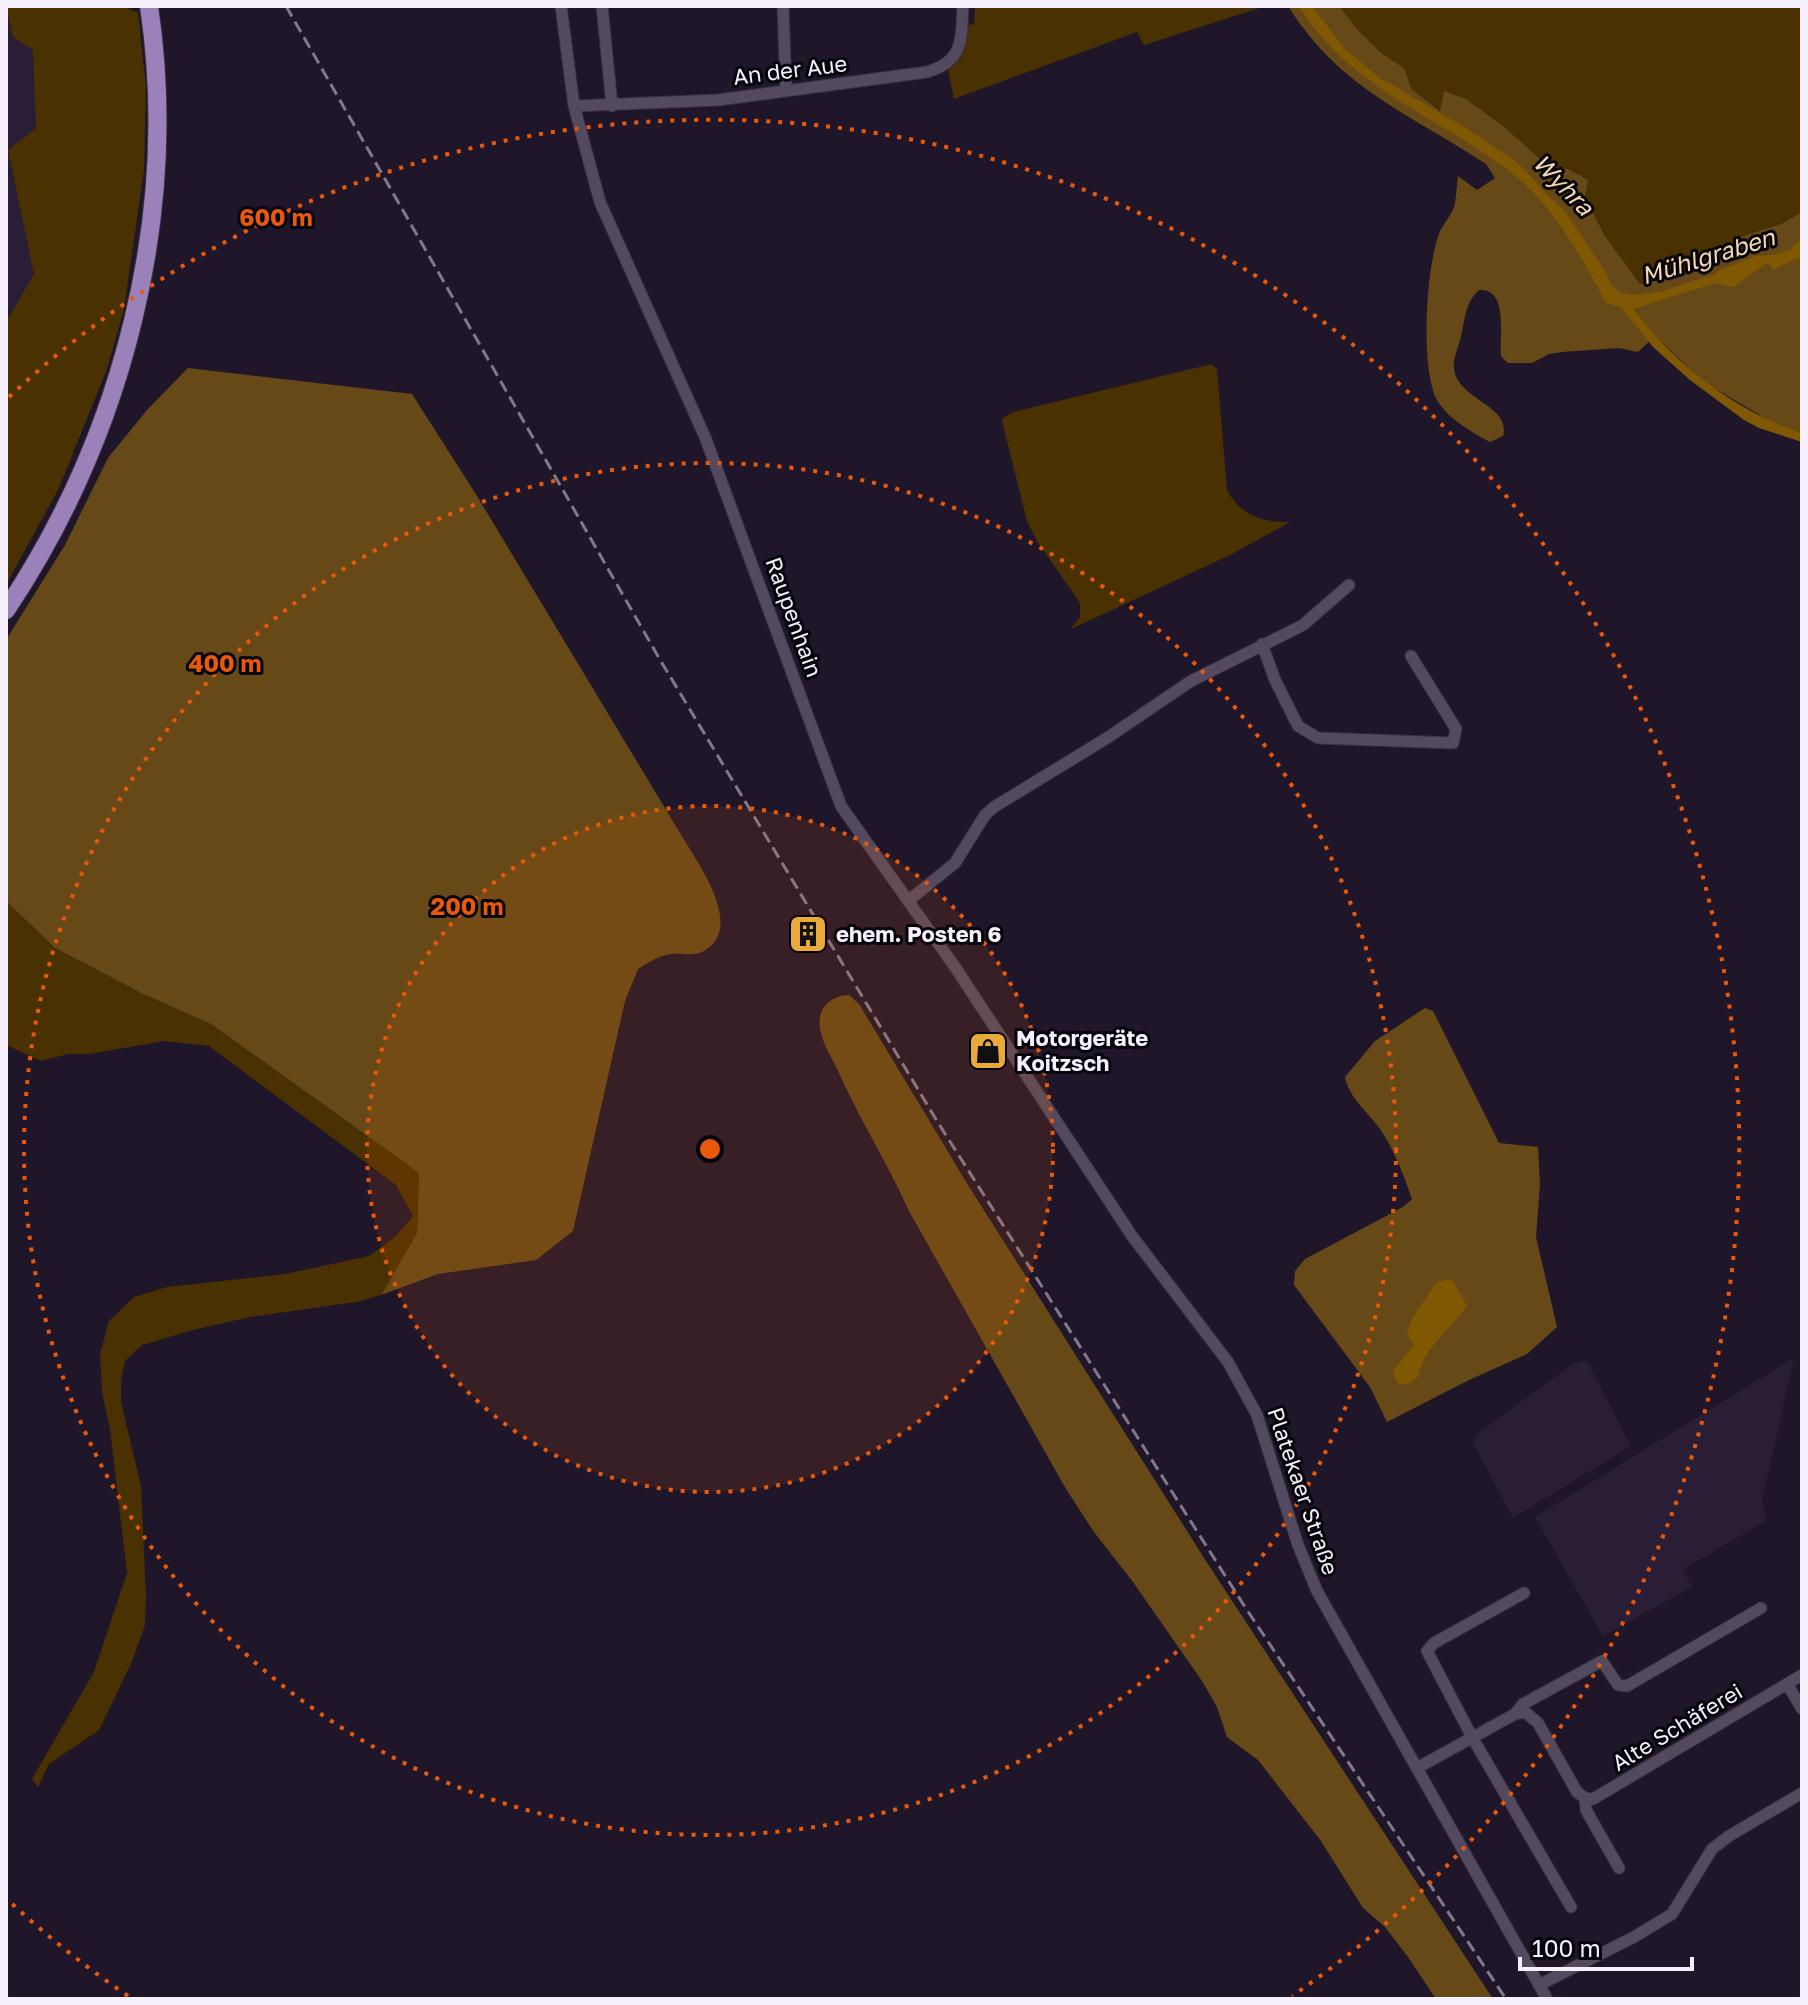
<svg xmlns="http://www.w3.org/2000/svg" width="1808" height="2005" font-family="'Golos Text',sans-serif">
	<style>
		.built { fill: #291e36 }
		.green { fill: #4a3102 }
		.forest { fill: #664917 }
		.water { fill: #805804 }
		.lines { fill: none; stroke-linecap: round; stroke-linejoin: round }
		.stream { stroke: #805804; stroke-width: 3 }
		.street-casing { stroke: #383240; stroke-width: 13 }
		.primary-casing { stroke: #383240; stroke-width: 20 }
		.street { stroke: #544a60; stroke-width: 11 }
		.primary { stroke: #9a81b9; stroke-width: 18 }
		.rail { stroke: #817989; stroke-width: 3; stroke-dasharray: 12 6; stroke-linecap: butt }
		.ring { fill: none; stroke: #e8590c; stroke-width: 4; stroke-dasharray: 4 8 }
		.labels { text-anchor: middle; stroke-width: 6; stroke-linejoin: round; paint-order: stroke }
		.street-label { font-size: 22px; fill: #f6f0fd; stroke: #07050c }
		.poi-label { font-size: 22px; font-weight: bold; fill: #f6f0fd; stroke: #07050c; text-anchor: start }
		.water-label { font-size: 24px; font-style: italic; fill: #f5d8af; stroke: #07050c }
		.centre { fill: #e8590c; stroke: #07050c; stroke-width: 4 }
		.ring-label { font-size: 24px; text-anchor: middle; font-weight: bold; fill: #e8590c; stroke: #07050c; stroke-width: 6; stroke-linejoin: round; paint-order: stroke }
	</style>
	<rect width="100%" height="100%" fill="#1f1729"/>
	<path class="built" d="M 6,6 L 65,6 L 34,274 L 6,322 Z
		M 1794,1358 L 1762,1501 L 1766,1521 L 1683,1569 L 1692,1587 L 1603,1636 L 1535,1517 Z
		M 1587,1361 L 1631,1446 L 1513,1518 L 1473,1443 L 1476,1435 L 1567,1368 L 1578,1362 Z"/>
	<path class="green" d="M 6,6 L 123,6 L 138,13 L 146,87 L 144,170 L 124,309 L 107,369 L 59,488 L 6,585 L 6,322 L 34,274 L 8,150 L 36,128 L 33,50 L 13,37 Z
		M 975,6 L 1266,6 L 1144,45 L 1137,32 L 954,99 L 948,70 L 961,58 L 968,25 L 974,24 Z
		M 1339,6 L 1802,6 L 1802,212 L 1781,224 L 1743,236 L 1729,249 L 1691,273 L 1640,284 L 1605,236 L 1585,197 L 1587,180 L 1568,169 L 1546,164 L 1502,125 L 1466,99 L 1441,111 L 1412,89 L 1404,68 L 1379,51 L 1358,30 Z
		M 1212,364 L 1217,369 L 1227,490 C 1239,515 1264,523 1290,522 L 1230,555 L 1071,629 L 1080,617 L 1080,603 L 1037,541 L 1027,521 L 1002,421 L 1003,418 L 1013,412 Z
		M 6,901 L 55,948 L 143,994 L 211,1024 L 419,1173 L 417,1233 L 381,1295 L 356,1302 L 250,1317 L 193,1330 L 142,1345 L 125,1361 L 121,1381 L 121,1402 L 141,1486 L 146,1596 L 145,1625 L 131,1664 L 99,1730 L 49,1764 L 38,1787 L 32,1779 L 94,1672 L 127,1573 L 110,1429 L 102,1392 L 100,1354 L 109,1321 L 134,1297 L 167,1287 L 285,1274 L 369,1256 L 396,1236 L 413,1216 L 396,1185 L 209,1046 L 164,1041 L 89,1054 L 68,1054 L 41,1061 L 6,1045 Z"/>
	<path class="forest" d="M 1288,6 L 1339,6 L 1358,30 L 1379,51 L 1404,68 L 1412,89 L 1440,111 L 1444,91 L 1466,99 L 1502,125 L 1546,164 L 1568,169 L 1588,180 L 1585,197 L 1605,236 L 1640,284 L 1691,273 L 1729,249 L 1743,236 L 1781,224 L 1802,212 L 1802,433 L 1775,424 L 1704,382 L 1655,336 L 1638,352 L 1619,348 L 1562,352 L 1549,354 L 1532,363 L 1508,363 L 1501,356 C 1499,336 1509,288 1479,290 C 1465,303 1465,319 1461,337 C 1458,349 1451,360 1455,374 C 1463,400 1511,407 1503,436 L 1490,442 C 1473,433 1447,418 1437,400 C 1420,368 1426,268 1439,234 C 1442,225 1451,216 1454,207 C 1456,201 1457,183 1458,176 L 1477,190 L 1495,178 L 1486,164 C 1409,113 1340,89 1288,6 Z
		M 188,368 L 412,394 L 477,496 L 683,838 C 700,866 746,930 702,952 C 694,956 681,953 671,954 C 660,955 647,963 638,969 L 625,1001 L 573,1231 L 536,1260 L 438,1274 L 381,1295 L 417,1233 L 419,1173 L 211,1024 L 143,994 L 55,948 L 6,901 L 6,640 L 65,545 L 108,458 L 147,410 Z
		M 849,995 L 859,1004 L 968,1185 L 1206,1561 L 1493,1999 L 1436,1999 L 1408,1957 L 1385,1927 L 1363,1908 L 1321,1841 L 1258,1760 L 1227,1737 L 1217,1707 L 1202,1681 L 1133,1582 L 1094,1532 L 1066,1489 L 909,1211 C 888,1164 860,1120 839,1073 C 833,1060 824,1046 821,1033 C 815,1011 828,996 849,995 Z
		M 1425,1008 L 1433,1011 L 1499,1143 L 1538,1147 L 1540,1184 L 1536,1237 L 1557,1327 L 1527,1354 L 1469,1380 L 1387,1422 L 1370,1387 L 1294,1285 L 1295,1271 L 1305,1259 L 1403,1207 L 1412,1199 C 1403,1174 1395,1151 1380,1129 C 1368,1112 1349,1098 1345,1077 L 1375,1041 Z"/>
	<path class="water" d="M 1299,6 L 1312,6 L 1344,48 L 1380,78 L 1461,125 L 1514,160 L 1526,171 L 1545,193 L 1564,210 L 1605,271 L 1611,285 L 1620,293 L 1635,295 L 1659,292 L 1716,274 L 1718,271 L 1756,256 L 1788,254 L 1795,244 L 1802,240 L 1802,256 L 1773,270 L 1768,262 L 1734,287 L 1715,283 L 1633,309 C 1676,365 1735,411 1802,433 L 1802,442 L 1759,428 L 1744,420 L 1690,380 L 1653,347 L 1621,307 L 1606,303 C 1580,253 1550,200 1504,167 C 1431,113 1349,87 1299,6 Z
		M 1452,1279 L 1467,1306 C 1450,1331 1425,1345 1418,1377 L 1408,1384 L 1397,1383 L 1393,1371 L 1414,1345 L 1407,1334 L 1412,1318 L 1437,1282 Z"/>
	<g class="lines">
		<path class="stream" d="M 1776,256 L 1791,251"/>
		<defs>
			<path id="street" d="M 561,6 L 574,106 L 600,202 L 705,437 L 841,806 L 955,967 L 1132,1236 L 1228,1362 L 1257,1415 L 1298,1545 L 1317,1591 L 1547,1999
				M 602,6 L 612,106
				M 783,6 L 786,91
				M 574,106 L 718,100 L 927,72 C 964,61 961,40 963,6
				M 1262,644 L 1275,680 L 1298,726 L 1318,738 L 1453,743 L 1456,729 L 1411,656
				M 908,901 L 955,863 L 985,815 L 994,807 L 1107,738 L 1191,681 L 1303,625 L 1349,585
				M 1524,1593 L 1434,1643 L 1427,1651 L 1472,1737 L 1571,1907
				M 1787,1684 L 1802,1709
				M 1515,1714 L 1523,1704 L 1602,1661 L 1618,1685 L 1627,1686 L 1761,1608
				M 1417,1768 L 1515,1714 L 1525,1712 L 1538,1723 L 1577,1792 L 1585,1798 L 1593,1799 L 1802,1675
				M 1585,1798 L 1586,1810 L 1619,1868
				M 1539,1985 L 1634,1937 L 1672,1914 L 1712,1849 L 1729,1836 L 1802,1793"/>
			<path id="primary" d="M 6,610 C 123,435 180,215 149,6"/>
		</defs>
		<use href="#street" class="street-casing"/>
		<use href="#primary" class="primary-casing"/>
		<use href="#street" class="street"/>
		<use href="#primary" class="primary"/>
		<path class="rail" d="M 286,6 L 659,658 L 937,1121 L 1245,1607 L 1506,1999"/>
	</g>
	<circle cx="710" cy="1149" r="343" fill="#e8590c" fill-opacity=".12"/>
	<g class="ring">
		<circle cx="710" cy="1149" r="343"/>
		<circle cx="710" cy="1149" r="686"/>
		<path d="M128 1996A1028 1028 0 0 1 9 1901M9 397A1028 1028 0 1 1 1292 1996"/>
	</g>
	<defs>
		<symbol id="building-square" viewBox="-11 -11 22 22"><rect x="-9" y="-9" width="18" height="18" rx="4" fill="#eaaa39" stroke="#07050c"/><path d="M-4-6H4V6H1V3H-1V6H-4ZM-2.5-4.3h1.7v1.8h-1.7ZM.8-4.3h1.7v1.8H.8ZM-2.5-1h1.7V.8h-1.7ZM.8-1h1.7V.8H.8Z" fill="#111"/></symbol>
		<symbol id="shop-square" viewBox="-11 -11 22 22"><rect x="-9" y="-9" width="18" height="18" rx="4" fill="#eaaa39" stroke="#07050c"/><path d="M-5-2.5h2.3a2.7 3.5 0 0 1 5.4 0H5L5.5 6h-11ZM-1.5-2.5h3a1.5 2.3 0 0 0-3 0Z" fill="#111"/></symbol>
	</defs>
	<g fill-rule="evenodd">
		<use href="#building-square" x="786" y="912" width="44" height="44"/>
		<use href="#shop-square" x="966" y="1029" width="44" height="44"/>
	</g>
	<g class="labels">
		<g class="street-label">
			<text transform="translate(790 70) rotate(-7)" y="8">An der Aue</text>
			<text transform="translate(794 617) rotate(70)" y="8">Raupenhain</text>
			<text transform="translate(1303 1491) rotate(71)" y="8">Platekaer Straße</text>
			<text transform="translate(1677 1727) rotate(-31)" y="8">Alte Schäferei</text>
		</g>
		<g class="poi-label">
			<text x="836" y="942">ehem. Posten 6</text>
			<text x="1016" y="1046">Motorgeräte<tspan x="1016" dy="25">Koitzsch</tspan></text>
		</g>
		<g class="water-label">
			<text transform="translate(1563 185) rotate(46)" y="8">Wyhra</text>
			<text transform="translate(1708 257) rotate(-17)" y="8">Mühlgraben</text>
		</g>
	</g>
	<circle cx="710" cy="1149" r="12" class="centre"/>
	<g class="ring-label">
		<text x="276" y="226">600 m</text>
		<text x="225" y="672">400 m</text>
		<text x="467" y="915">200 m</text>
	</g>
	<rect width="1808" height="2005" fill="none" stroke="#f6f0fd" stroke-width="16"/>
	<path d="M1520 1957v12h172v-12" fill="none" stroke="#f6f0fd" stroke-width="4"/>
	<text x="1532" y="1957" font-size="24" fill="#f6f0fd" stroke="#07050c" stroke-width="6" paint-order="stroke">100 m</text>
</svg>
